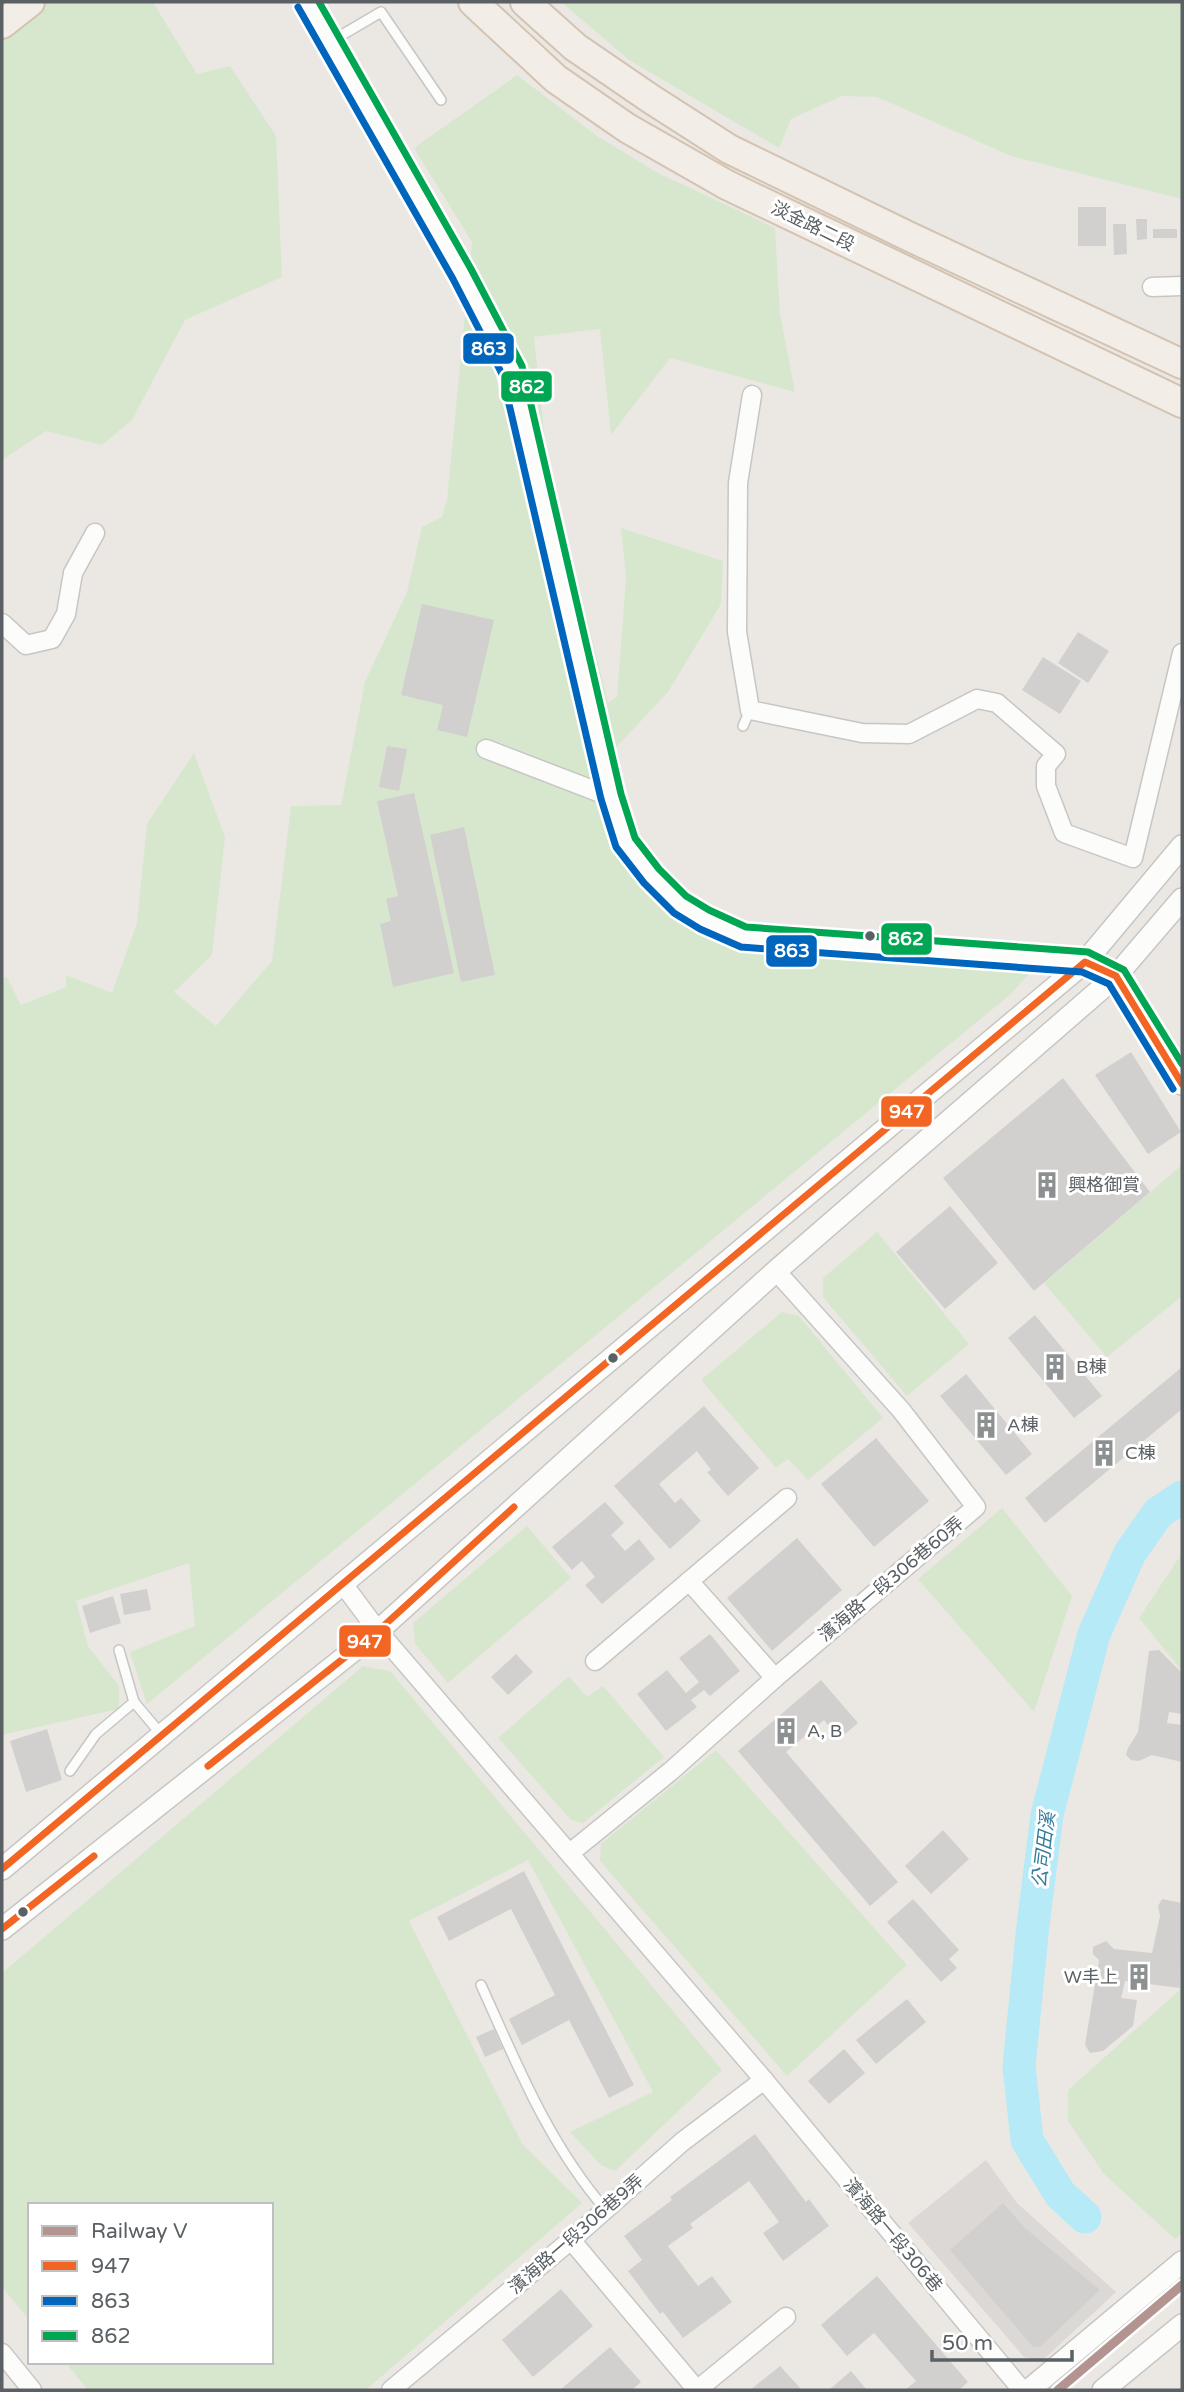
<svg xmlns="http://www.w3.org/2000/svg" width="1184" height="2392" viewBox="0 0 1184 2392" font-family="'Varela Round','Noto Sans TC',sans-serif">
  <rect width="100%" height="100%" fill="#ebe8e4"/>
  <!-- industrial -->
  <path fill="#dcd8d5" d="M986,2160l31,43 99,89 -73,68 -19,-3 -116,-134z"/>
  <!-- green -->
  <g fill="#d7e7ce">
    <path d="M5,2h151l-2,2 43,70 33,-8 46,70 6,141 -97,43 -53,100 -30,25 -56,-14 -44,29v-456z"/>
    <path d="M561,2h621v197l-171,-43 -134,-59 -35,-1 -51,23 -12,29 -150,-88z"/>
    <path d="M517,75l80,61 61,37 117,55 5,86 15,78 -125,-34 -59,77 -11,-106 -66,8 12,113 62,253 9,-6 9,-119 -5,-50 102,33 -2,43 -53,88 -62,66 34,96 52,57 54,24 299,20 -34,39 -864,710 -17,-52 65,-26 -6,-63 -113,38 12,45 31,40v23l-117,26v-756l5,-2 14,28 45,-18v-12l46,18 25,-70 10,-99 47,-71 31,84 -13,118 -38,37 42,34 56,-65 19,-155 50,-1 24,-123 42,-90 15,-65 20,-10 5,-17 25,-258 -58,-94z"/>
    <path d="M1182,1165v131l-75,61 -63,-74z"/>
    <path d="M877,1232l92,112 -62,52 -84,-99v-19z"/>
    <path d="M782,1312l17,4 84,102 -75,62 -20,-21 -12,9 -75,-88z"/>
    <path d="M1002,1508l70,88 -38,116 -116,-133z"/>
    <path d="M527,1526l44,52 -123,105 -33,-39 -2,-21z"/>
    <path d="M1182,1553v118l-43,-53z"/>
    <path d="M363,1666l27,5 332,399 -107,101 -14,-6 -31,-33 83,-40 -125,-232 -119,61 114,224 59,58 -216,187h-278l-23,-28h206v-157h-241v116l-28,-34v-314z"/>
    <path d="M569,1676l18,21 16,-11 61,71 -81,66 -12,-3 -73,-82z"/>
    <path d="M716,1750l191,215 -120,111 -187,-215 1,-17z"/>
    <path d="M1182,1988v245l-7,6 -71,-65 -36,-53v-31z"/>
  </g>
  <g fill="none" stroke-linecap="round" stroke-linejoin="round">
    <!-- river -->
    <path stroke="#b6eaf7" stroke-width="33" d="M1085,2217l-25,-23 -33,-54 -8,-74 14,-141 14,-110 47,-181 36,-81 28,-40 24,-16"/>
  </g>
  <!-- building -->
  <g fill="#d2d0ce">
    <rect x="1078" y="207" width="28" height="39"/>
    <path d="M1136,219h11v20l-10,1z"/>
    <path d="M1113,224h13l1,30 -13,1z"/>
    <rect x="1153" y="229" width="24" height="9"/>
    <path d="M422,604l72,16 -27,117 -30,-7 6,-25 -42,-10z"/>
    <path d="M1078,632l31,19 -21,32 -30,-20z"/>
    <path d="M1043,657l38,24 -21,33 -38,-24z"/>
    <path d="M387,746l20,3 -8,42 -20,-4z"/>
    <path d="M414,793l40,180 -61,14 -13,-63 11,-3 -5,-22 12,-3 -21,-95z"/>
    <path d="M464,827l31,148 -34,7 -31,-147z"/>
    <path d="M1131,1052l50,80 -33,22 -53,-79z"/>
    <path d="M1063,1078l87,114 -116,99 -91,-113z"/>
    <path d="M950,1206l48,57 -53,46 -49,-57z"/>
    <path d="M1035,1315l67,81 -28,22 -66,-80z"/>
    <path d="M1182,1367v42l-137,114 -20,-25z"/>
    <path d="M966,1374l66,80 -26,21 -66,-79z"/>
    <path d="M704,1406l55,62 -31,28 -21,-24 4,-2 -14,-19 -38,33 16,19 6,-5 20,23 -31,28 -56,-63z"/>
    <path d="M876,1438l53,63 -55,46 -53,-63z"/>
    <path d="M605,1502l19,21 -13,12 14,16 14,-12 16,20 -53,45 -17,-19 10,-8 -13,-16 -10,9 -20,-23z"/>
    <path d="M797,1538l45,52 -70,61 -45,-53z"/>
    <path d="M147,1589l4,21 -27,5 -4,-21z"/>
    <path d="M113,1596l8,27 -31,10 -8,-27z"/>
    <path d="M710,1634l30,37 -30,25 -6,-6 -13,10 6,7 -31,24 -29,-37 30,-24 19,23 13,-11 -20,-24z"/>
    <path d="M1159,1650l23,23v41l-13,-2 -2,11 15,2v37l-30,-7 -13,6 -8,-1 -5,-5 2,-7 10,-16 11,-81z"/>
    <path d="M516,1654l17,18 -25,23 -17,-18z"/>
    <path d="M821,1680l37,43 -19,16 -15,-19 -38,32 112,130 -28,24 -132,-155z"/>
    <path d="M47,1729l15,51 -36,12 -16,-51z"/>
    <path d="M943,1830l26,29 -38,35 -26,-28z"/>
    <path d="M524,1871l110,214 -25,13 -40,-78 -47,25 -13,-26 46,-24 -44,-86 -62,32 -12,-24z"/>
    <path d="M913,1899l46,51 -10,9 8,9 -16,14 -54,-60z"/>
    <path d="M1162,1899l20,4 -2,85 -55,-7 -4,17 16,2 -4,26 -30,25 -13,2 -5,-8 14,-85 -6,-6v-7l13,-6 8,8 38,4 8,-37 -2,-10z"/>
    <path d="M907,1999l19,23 -50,42 -20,-24z"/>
    <path d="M494,2029l9,20 -18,8 -9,-20z"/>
    <path d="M844,2049l21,24 -36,31 -21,-23z"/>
    <path d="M755,2134l51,68 3,-3 20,27 -46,35 -20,-28 16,-11 -30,-41 -59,43 3,4 -25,18 30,40 14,-10 20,26 -49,36 -20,-26 -3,2 -32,-43 14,-11 -18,-24 48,-36 -2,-3z"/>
    <path d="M1003,2203l22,25 75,62 -60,57h-7l-83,-97z"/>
    <path d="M877,2276l91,106 -9,8h-54l11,-9 -42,-48 -27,23 -26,-31z"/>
    <path d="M561,2289l32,37 -60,51 -31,-37z"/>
    <path d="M610,2347l31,35 -9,8h-72z"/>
    <path d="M780,2366l22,24h-52z"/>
    <path d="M851,2371l16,19h-38z"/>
  </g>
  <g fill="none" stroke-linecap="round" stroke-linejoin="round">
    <defs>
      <g id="service">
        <path d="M330,42l51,-30 60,88"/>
        <path d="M743,726l7,-16"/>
        <path d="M119,1650l15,52"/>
        <path d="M70,1771l26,-37 38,-32 27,32"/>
        <path d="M481,1985c36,79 67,158 124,224"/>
      </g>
      <g id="minor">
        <path d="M1152,287l30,-1"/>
        <path d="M752,395l-14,88 -1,149 13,78 112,23 47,1 68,-35 20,4 59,51 -10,12v20l18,47 69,25 49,-205"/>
        <path d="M2,623l24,22 26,-6 14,-25 7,-41 22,-40"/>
        <path d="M486,749l125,48"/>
        <path d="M689,1581l86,97"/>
        <path d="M343,1584l35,47 386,449 258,310"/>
        <path d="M595,1661l192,-163"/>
        <path d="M570,1853l101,-82 104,-93 201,-171 -75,-97 -125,-139"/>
        <path d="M571,2240l126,150"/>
        <path d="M2,2353l30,37"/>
        <path d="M391,2390l180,-150 111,-98 82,-62"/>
        <path d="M697,2390l89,-73"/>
      </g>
      <g id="tertiary">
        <path d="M307,2l155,272 50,96 99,427 15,46 25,33 28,28 25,15 39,18 342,25 31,14 66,108"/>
        <path d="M2,1869l1083,-907 97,-116"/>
        <path d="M2,1929l376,-298 398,-360 340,-295 66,-77"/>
        <path d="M1029,2390l153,-128"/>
        <path d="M1103,2390l79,-65"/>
      </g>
      <g id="primary">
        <path d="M473,2l83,77 71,49 100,57 455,218"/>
        <path d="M525,2l50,45 76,52 78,50 181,88 272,127"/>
        <path d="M2,24l28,-22"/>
      </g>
    </defs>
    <!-- service casing -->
    <use href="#service" stroke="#c6c6c5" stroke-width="12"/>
    <!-- minor casing -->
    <use href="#minor" stroke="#c6c6c5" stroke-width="21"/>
    <!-- tertiary casing -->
    <use href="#tertiary" stroke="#c6c6c5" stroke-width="24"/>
    <!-- primary casing -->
    <use href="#primary" stroke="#d4c3b1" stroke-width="32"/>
    <!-- service -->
    <use href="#service" stroke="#fcfcfb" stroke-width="9"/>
    <!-- minor -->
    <use href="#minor" stroke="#fcfcfb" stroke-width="18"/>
    <!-- tertiary -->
    <use href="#tertiary" stroke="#fcfcfb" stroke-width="21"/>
    <!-- primary -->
    <use href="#primary" stroke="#f2ede7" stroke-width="28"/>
    <defs>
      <g id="bus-1">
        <path d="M208,1766l170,-135 136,-124"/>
        <path d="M2,1869l1083,-907 31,14 66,108"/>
        <path d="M2,1929l92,-73"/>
      </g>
      <path id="bus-2" d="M298,7l155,272 49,95 99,425 15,48 28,36 30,30 26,16 41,18 341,25 27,12 64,105"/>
      <path id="bus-3" d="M319,2l152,267 51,97 99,428 14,44 24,31 27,27 23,14 37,17 342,25 36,18 58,94"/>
    </defs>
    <!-- bus-1 casing -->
    <use href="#bus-1" stroke="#fff" stroke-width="12"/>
    <!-- bus-2 casing -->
    <use href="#bus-2" stroke="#fff" stroke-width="12"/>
    <!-- bus-3 casing -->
    <use href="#bus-3" stroke="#fff" stroke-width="12"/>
    <!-- bus-1 -->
    <use href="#bus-1" stroke="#f26522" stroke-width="7"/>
    <!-- bus-2 -->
    <use href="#bus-2" stroke="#0065bd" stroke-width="7"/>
    <!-- bus-3 -->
    <use href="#bus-3" stroke="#00a651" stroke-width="7"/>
    <defs>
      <path id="rail-1" d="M1058,2390l124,-105"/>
    </defs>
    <!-- rail-1 casing -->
    <use href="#rail-1" stroke="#fff" stroke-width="14"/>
    <!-- rail-1 -->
    <use href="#rail-1" stroke="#b49490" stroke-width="9"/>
  </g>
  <!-- icons -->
  <defs>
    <symbol id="building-bare" viewBox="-9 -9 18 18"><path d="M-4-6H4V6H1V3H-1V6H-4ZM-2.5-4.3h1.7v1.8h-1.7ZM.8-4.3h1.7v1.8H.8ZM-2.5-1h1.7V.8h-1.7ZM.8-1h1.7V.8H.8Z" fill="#8d9090" stroke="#fff" stroke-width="2.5" paint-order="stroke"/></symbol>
  </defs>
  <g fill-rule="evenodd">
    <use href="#building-bare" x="1028" y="1166" width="38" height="38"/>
    <use href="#building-bare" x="1036" y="1348" width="38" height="38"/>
    <use href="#building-bare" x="967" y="1406" width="38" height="38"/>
    <use href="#building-bare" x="1085" y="1434" width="38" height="38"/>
    <use href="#building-bare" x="767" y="1712" width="38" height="38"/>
    <use href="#building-bare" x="1120" y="1958" width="38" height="38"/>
  </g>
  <!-- markers -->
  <g fill="#5a6063" stroke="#fff" stroke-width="2.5">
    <circle cx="870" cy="936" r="6"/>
    <circle cx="613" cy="1358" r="6"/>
    <circle cx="23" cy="1912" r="6"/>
  </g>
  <g text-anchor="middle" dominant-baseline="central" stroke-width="6" stroke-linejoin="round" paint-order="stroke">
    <!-- street labels -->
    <g font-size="18" fill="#5a6063" stroke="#fff">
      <text transform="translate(813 226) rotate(26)">淡金路二段</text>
      <text transform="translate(891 1579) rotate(-40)">濱海路一段306巷60弄</text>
      <text transform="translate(576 2234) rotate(-41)">濱海路一段306巷9弄</text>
      <text transform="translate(893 2235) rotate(50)">濱海路一段306巷</text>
    </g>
    <!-- poi labels -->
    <g font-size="18" fill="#5a6063" stroke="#fff" text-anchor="start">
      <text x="1068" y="1185">興格御賞</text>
      <text x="1076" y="1367">B棟</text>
      <text x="1007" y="1425">A棟</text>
      <text x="1125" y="1453">C棟</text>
      <text x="807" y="1731">A, B</text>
      <text x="1118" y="1977" text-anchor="end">W丰上</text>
    </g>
    <!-- water labels -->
    <g font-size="19" font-style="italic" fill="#317d9b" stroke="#fff">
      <text transform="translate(1044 1850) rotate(-83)">公司田溪</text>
    </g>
  </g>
  <g stroke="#fff" stroke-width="2.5">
    <rect x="462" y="332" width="53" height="33" rx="7" fill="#0065bd"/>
    <rect x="500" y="370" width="53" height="33" rx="7" fill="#00a651"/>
    <rect x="880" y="922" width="53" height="34" rx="7" fill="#00a651"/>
    <rect x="765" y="934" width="53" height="34" rx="7" fill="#0065bd"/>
    <rect x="880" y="1095" width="53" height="33" rx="7" fill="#f26522"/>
    <rect x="338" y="1624" width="54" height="34" rx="7" fill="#f26522"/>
  </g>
  <g font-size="19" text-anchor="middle" font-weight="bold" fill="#fff">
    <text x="489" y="355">863</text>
    <text x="527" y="393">862</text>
    <text x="906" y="945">862</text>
    <text x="792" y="957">863</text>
    <text x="907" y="1118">947</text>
    <text x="365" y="1648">947</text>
  </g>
  <!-- border -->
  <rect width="1184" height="2392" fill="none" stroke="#5a6063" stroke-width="7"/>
  <!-- legend -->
  <rect x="28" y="2203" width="245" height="161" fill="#ffffff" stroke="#bdbfc1" stroke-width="2"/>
  <rect x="42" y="2226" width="35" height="10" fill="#b49490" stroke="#bdbfc1" stroke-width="2"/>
  <text x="91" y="2238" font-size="21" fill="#5a6063">Railway V</text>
  <rect x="42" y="2261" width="35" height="10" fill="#f26522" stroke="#bdbfc1" stroke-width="2"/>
  <text x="91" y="2273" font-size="21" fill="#5a6063">947</text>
  <rect x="42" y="2296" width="35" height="10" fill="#0065bd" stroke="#bdbfc1" stroke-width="2"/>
  <text x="91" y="2308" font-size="21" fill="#5a6063">863</text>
  <rect x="42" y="2331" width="35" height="10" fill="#00a651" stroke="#bdbfc1" stroke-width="2"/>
  <text x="91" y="2343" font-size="21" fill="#5a6063">862</text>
  <!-- scale -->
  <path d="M932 2350v10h140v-10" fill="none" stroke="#5a6063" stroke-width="3.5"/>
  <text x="942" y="2350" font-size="21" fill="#5a6063" stroke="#ffffff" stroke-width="5" paint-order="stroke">50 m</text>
</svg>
